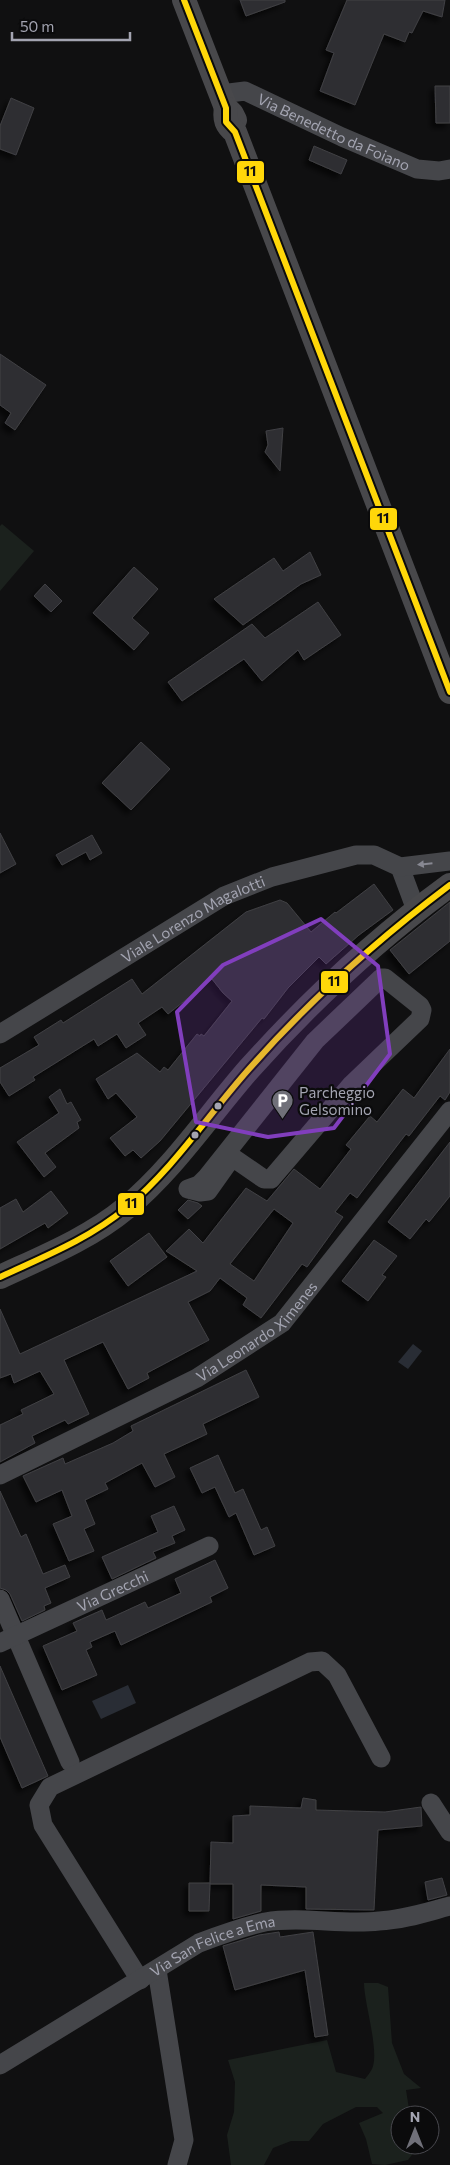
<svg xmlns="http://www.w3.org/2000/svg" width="450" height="2165" viewBox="0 0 450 2165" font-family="Commissioner,sans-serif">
  <defs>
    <filter id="shadow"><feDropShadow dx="-4.5" dy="4.5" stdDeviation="2.5" flood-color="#0009"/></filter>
  </defs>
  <rect width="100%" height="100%" fill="#101011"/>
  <!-- green -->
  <g fill="#1b211d">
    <path d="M2,524l32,27 -34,40v-65z"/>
    <path d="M364,1983h14l10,4 4,56 12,31 17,14 -15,2 4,25h-10v30h13l1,7 -6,8 -23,5 -13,-1 -6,-25 -7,-16 24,-10 -6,-6h-21l-33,17 -14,17h-18l-18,7 -9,17h-33l-4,-30 7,-23 1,-30 -7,-22 99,-20 9,32 29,7c2,-3 5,-6 7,-10 8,-17 -8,-66 -8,-86z"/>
  </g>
  <!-- water -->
  <g fill="#292d35">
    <path d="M413,1344l9,7 -14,18 -10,-7z"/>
    <path d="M128,1685l8,18 -35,16 -9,-18z"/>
  </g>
  <!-- building -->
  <g fill="#2f2f32" stroke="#404044" fill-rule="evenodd" filter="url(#shadow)">
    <path d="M240,0h45v2l-39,14z"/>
    <path d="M347,0h98l-3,17 -19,-6 -11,22 -3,-1 -4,10 -21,-8 -29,71 -35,-14 14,-38 -8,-3z"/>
    <path d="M435,86h15v37h-14z"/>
    <path d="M11,98l23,10 -18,47 -16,-6v-23z"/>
    <path d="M314,146l33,14 -6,14 -32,-14z"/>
    <path d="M0,354l46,31 -31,45 -10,-7 6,-10 -11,-8z"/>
    <path d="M283,428l-3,43 -15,-19 3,-7 -2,-14z"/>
    <path d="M310,552l11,23 -20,9 -58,41 -29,-26 60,-41 9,13z"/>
    <path d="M134,567l24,22 -26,29 17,15 -15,17 -41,-37z"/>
    <path d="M45,584l17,17 -11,11 -17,-16z"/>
    <path d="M318,602l23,33 -37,25 -6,-10 -36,31 -18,-22 -62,42 -14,-19 84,-58 13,14z"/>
    <path d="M141,742l29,27 -39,41 -29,-27z"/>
    <path d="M0,833l16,31 -16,9z"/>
    <path d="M92,835l10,18 -12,7 -4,-8 -24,13 -6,-10z"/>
    <path d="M374,884l19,26 -34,25 -33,29 -7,-7 -31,31 -24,31 -2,-1 -102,123 -19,17 -8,-8 -8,6 -15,-18 27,-21 -21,-24 -8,6 -12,-20 41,-26 23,19 4,-5 4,3 29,-36 3,2 1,-2 3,2 28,-35 -9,-8 -11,-14 -44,35 -6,-7 -24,16 8,12 -20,13 -9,-14 -19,12 -4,-7 -61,38 2,3 -26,16 -9,-14v-14l39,-23 -5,-8 27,-17 2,3 69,-44 10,15 104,-82 34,-12 7,3 24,29 24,-20 1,1z"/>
    <path d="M450,902v39l-41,33 -19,-24z"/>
    <path d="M450,1049v43l-5,8 -5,-4 -31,40 -3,-2 -49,64 -7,-5 -15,19 8,5 -36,50 -5,-3 -41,54 -18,-13 4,-7 -27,-20 -10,13 -22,11 21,38 -62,33 2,5 -21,11 -25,-47 -39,18 25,54 -21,10 -3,-4 -33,16 3,7 -35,19v-37l23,-11 -2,-4 33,-16 -14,-23 -26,12 -3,-9 -11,4v-69l20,45 177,-83 -31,-20 23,-22 14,14 43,-55 21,13 27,-32 26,20 31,-40 -5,-4 24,-29 7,6 26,-33 11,9zM274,1209l19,14 -39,58 -24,-17z"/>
    <path d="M60,1089l7,15 4,-2 10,18 -4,2 2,6 -34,25 11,14 -12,10 -27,-35 42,-29 -10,-16z"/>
    <path d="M450,1142v54l-21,26 -3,-3 -16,20 -22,-17z"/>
    <path d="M51,1191l17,22 -20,15 -3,-5 -45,26v-41l16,-9 7,13z"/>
    <path d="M188,1200l10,3 4,3 -14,13 -10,-9z"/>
    <path d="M149,1233l18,24 -39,29 -18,-25z"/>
    <path d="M374,1240l23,16 -15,19 4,2 -18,24 -26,-20z"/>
    <path d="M246,1370l13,27 -56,27 4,10 -43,20 11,23 -20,10 -13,-24 -37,20 3,6 -23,11 10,24 -11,5 10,22 -25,10 -16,-37 19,-8 -10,-26 -26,12 -13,-26 40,-18 2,6 48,-21 20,-12 -2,-5z"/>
    <path d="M218,1455l17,38 8,-4 18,41 6,-3 8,19 -21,9 -18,-42 -7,4 -14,-30 -13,6 -12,-25z"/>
    <path d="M0,1491l21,46 5,-3 17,40 22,-9 5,12 -25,11 6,15 -7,3 1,4 -23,11 -12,-27 -4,-4 -6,-2z"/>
    <path d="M174,1506l11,24 -13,6 3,7 -22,9 3,6 -44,21 -10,-22 56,-25 -7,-16z"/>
    <path d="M215,1560l13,28 -18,9 2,5 -91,43 -6,-14 -25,11 2,5 -6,3 11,25 -35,15 -19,-44 34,-15 -4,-8 29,-13 4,10 39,-18 3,6 33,-15 -6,-14z"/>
    <path d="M0,1666l48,110 -26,12 -22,-51z"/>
    <path d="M303,1798l13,2v10l69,2 36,-5 1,19 -44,4 -4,80 -68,-1v-22l-45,-2v26l-28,8v-35h-23l1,-42 22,1v-27l17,-1v-9l51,2z"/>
    <path d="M442,1878l5,17 -19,5 -3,-18z"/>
    <path d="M189,1883h21l-1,28h-20z"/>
    <path d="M279,1932l1,5 33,-5 15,103 -13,2 -10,-67 -70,20 -12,-44 36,-11z"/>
  </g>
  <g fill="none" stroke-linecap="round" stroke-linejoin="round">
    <!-- minor -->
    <g stroke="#45464a" stroke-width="19">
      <path id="s1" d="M221,94l24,-3 97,46 75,32 22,2 11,-2"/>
      <path d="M400,867l16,43"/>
      <path d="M381,978h4l35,28 2,4 -2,9 -68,65 -81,95h-7l-29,-20 -5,1 -22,31 -8,1 -12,-3 11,-4 8,-8 108,-136z"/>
      <path id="s2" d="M0,1034l224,-138 48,-19 84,-22h18l26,12 50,-6"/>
      <path id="s3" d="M0,1475l197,-97 85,-55 168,-212"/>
      <path d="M0,1599l70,163"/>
      <path id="s4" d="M0,1643l209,-97"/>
      <path d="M431,1803l19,29"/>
      <path d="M157,1970l27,170 -7,25"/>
      <path d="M140,1980l-97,-155 -4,-20 11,-18 260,-125 12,-1 15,14 44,83"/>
      <path id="s5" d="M0,2065l199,-122c21,-8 43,-16 66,-21 36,-6 77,3 114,-1 24,-1 48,-9 71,-15"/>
    </g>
    <!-- major -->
    <g stroke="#48484b" stroke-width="24">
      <path d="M184,0l42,108 6,6 3,6"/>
      <path d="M226,108c-2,11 0,17 9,24l215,560"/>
      <path d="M0,1277c43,-20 90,-39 126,-69 48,-40 82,-92 123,-139 61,-68 127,-130 201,-184"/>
    </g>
    <defs>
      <g id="bus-1">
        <path d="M184,0l42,108v14l9,10 215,560"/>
        <path d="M0,1277c43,-20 89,-38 126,-69 48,-40 82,-93 123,-139 60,-68 128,-129 201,-184"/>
      </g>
    </defs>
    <!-- bus-1 casing -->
    <use href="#bus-1" stroke="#0b0b0c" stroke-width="10"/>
    <!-- bus-1 -->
    <use href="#bus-1" stroke="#ffd709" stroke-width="6"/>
  </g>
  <!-- one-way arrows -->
  <defs><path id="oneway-solid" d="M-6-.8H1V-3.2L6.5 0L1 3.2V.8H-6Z" transform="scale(1.25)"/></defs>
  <use fill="#878892" href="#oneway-solid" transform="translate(425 864) rotate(174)"/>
  <!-- marked area -->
  <path fill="#813ebd" fill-opacity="0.2" stroke="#813ebd" stroke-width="4" stroke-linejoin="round" d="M321,919l57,47 12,88 -56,74 -66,9 -72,-15 -19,-110 46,-47z"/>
  <!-- icons -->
  <defs>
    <symbol id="parking-pin" viewBox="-11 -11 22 30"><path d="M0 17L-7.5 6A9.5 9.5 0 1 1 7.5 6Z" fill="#707079" stroke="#0b0b0c"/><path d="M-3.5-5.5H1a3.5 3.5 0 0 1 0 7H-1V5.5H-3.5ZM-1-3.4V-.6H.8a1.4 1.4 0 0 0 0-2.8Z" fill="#fff"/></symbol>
  </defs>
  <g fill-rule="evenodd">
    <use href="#parking-pin" x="270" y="1088" width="25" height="34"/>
  </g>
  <!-- markers -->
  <g fill="#a3a4b1" stroke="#0b0b0c" stroke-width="2">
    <circle cx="218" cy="1106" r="4.5"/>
    <circle cx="195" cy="1135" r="4.5"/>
  </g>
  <g text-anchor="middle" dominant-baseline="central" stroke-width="4.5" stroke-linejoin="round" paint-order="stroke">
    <!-- street labels -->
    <g font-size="15" fill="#a3a4b1" stroke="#0b0b0c">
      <text stroke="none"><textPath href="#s1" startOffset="122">Via Benedetto da Foiano</textPath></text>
      <text stroke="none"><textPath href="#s2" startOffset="225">Viale Lorenzo Magalotti</textPath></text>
      <text stroke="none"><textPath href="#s3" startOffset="296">Via Leonardo Ximenes</textPath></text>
      <text stroke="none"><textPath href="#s4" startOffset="124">Via Grecchi</textPath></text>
      <text stroke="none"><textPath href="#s5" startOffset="245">Via San Felice a Ema</textPath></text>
    </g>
    <!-- poi labels -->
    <g font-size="15" fill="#a3a4b1" stroke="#0b0b0c" text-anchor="start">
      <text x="299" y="1092">Parcheggio<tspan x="299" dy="17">Gelsomino</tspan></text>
    </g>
  </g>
  <g stroke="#0b0b0c" stroke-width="2">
    <rect x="236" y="160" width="29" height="24" rx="5" fill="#ffd709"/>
    <rect x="369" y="507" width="29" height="24" rx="5" fill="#ffd709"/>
    <rect x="320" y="970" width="29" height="24" rx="5" fill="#ffd709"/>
    <rect x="117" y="1192" width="28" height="24" rx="5" fill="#ffd709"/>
  </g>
  <g font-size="14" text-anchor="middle" font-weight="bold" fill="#111">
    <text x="250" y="176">11</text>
    <text x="383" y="523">11</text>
    <text x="334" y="986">11</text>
    <text x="131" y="1208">11</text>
  </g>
  <!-- north arrow -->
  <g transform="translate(415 2130)"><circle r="24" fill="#0b0b0c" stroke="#48484e"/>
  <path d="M0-4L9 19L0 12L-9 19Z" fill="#707079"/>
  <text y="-8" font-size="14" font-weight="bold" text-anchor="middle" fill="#a3a4b1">N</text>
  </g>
  <!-- scale -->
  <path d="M12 32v8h118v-8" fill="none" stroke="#a3a4b1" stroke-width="2.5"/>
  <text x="20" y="32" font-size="15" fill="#a3a4b1" stroke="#0b0b0c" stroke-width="4" paint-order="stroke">50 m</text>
</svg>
